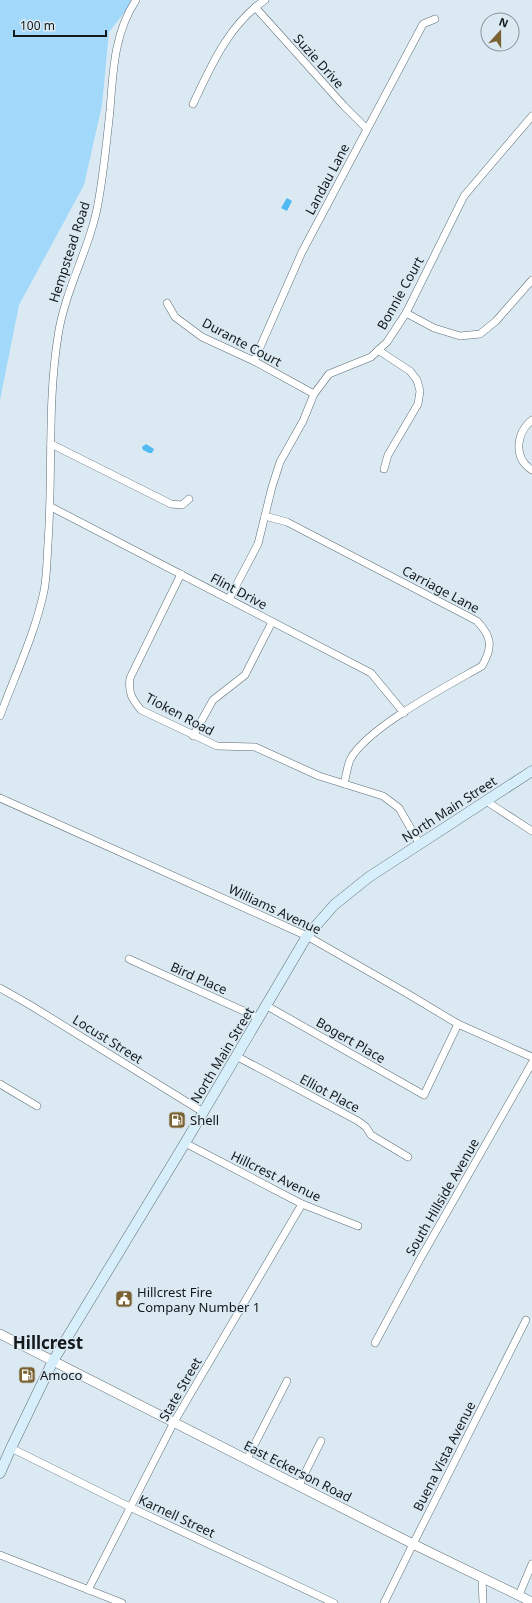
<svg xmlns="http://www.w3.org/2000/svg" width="532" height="1603" viewBox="0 0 532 1603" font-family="'Noto Sans',sans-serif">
  <rect width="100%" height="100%" fill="#dae9f2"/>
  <!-- green -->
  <path fill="#a2d9fb" d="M0,0h134l-25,32 -7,73 -18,80 -65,120 -19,95z"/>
  <!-- water -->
  <g fill="#50baf2">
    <path d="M287,198l5,3 -5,10 -6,-3z"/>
    <path d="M146,444l8,5 -2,4h-3l-6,-3 -1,-3z"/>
  </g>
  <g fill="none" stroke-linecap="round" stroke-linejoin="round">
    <defs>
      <g id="minor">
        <path d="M255,7l89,99 23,23"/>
        <path d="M193,104c18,-38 36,-80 72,-104"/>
        <path d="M167,303l8,14 27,20 52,24 60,33"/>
        <path d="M406,313l28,15 26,8 20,-2 16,-13 36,-41"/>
        <path d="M378,350l32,21 7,9 3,11 -2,13 -30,51 -4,14"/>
        <path d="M254,361l48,-109 121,-228 12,-5"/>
        <path d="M532,420c-16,13 -19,38 0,50"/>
        <path d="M51,444l120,60 11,1 7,-6"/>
        <path d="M51,507l320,166 33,40"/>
        <path d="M265,516l22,6 190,99c15,16 16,26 5,45 -33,19 -116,62 -132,94 -3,7 -4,17 -6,24"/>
        <path d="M181,574l-51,104c-2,15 2,21 11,32l76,36 38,1 64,29 64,20 16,12 20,35"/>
        <path d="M229,599l29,-55 14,-57 8,-25 23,-41 11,-27 15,-20 42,-17 16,-15 19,-29 58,-117 68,-80"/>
        <path d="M0,716c15,-41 35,-82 44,-125 3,-16 3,-33 4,-48 5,-69 -1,-139 10,-207 7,-48 34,-91 41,-138 5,-29 8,-59 11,-88 3,-38 4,-77 26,-110"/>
        <path d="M193,736l20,-36 32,-25 27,-53"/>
        <path d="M0,798l307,138 101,58 50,30 74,33"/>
        <path d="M486,801l46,30"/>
        <path d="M129,959l130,59"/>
        <path d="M0,988l30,17 173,107"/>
        <path d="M267,1006l157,89 34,-71"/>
        <path d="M236,1056l122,65 8,6 5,8 37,22"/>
        <path d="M0,1084l37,22"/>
        <path d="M185,1143l117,61 56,22"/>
        <path d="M375,1343l44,-82 113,-198"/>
        <path d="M11,1448l121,60 202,95"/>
        <path d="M247,1459l40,-78"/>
        <path d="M299,1485l22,-44"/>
        <path d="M0,1555l122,48"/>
        <path d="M482,1578l1,25"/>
        <path d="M88,1590l86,-168 128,-218"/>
        <path d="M519,1595l13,-31"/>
        <path d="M384,1603l29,-59 113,-224"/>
      </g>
      <path id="tertiary" d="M0,1334l413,210 119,58"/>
      <path id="secondary" d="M0,1473l11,-25 42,-87 132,-218 122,-207 27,-31 35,-28 163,-106"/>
    </defs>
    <!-- minor casing -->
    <use href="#minor" stroke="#5e6b73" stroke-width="8"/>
    <!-- tertiary casing -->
    <use href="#tertiary" stroke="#5e6b73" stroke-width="10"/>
    <!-- secondary casing -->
    <use href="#secondary" stroke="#5e6b73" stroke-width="11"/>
    <!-- minor -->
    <use href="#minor" stroke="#fff" stroke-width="7"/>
    <!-- tertiary -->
    <use href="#tertiary" stroke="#fff" stroke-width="9"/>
    <!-- secondary -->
    <use href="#secondary" stroke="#d7eefb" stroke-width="10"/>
  </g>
  <!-- icons -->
  <defs>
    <symbol id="fuel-square" viewBox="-11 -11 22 22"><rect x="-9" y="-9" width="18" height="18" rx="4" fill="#7a6233" stroke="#dae9f2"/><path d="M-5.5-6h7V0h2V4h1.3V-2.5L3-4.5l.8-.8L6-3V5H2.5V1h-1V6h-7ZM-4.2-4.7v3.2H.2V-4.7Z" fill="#fff"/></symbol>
    <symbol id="civic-square" viewBox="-11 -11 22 22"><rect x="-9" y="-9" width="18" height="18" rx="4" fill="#7a6233" stroke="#dae9f2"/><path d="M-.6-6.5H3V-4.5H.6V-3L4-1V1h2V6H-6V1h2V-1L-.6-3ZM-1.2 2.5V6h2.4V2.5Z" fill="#fff"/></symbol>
  </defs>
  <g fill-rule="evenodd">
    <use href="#fuel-square" x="167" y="1110" width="20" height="20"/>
    <use href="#civic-square" x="114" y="1289" width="20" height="20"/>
    <use href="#fuel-square" x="17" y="1365" width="20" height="20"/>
  </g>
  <g text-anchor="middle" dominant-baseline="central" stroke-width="3" stroke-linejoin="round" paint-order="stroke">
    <!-- street labels -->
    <g font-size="13" fill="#14191c" stroke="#dae9f2">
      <text transform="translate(319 61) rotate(48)">Suzie Drive</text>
      <text transform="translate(327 179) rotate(-62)">Landau Lane</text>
      <text transform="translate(69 252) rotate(-72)">Hempstead Road</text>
      <text transform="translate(400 293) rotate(-61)">Bonnie Court</text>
      <text transform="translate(242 342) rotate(28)">Durante Court</text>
      <text transform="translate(441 589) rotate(28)">Carriage Lane</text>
      <text transform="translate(239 591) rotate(28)">Flint Drive</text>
      <text transform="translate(180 714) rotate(28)">Tioken Road</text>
      <text transform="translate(449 809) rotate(-33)">North Main Street</text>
      <text transform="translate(275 909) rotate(25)">Williams Avenue</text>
      <text transform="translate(199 978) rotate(24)">Bird Place</text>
      <text transform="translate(108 1039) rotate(32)">Locust Street</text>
      <text transform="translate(351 1040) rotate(30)">Bogert Place</text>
      <text transform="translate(222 1055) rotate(-59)">North Main Street</text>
      <text transform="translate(330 1093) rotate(28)">Elliot Place</text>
      <text transform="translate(276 1176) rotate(26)">Hillcrest Avenue</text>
      <text transform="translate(442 1197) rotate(-60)">South Hillside Avenue</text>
      <text transform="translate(180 1389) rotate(-60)">State Street</text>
      <text transform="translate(444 1456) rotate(-63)">Buena Vista Avenue</text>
      <text transform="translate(298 1471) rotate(27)">East Eckerson Road</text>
      <text transform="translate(177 1516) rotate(25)">Karnell Street</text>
    </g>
    <!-- poi labels -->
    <g font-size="13" fill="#14191c" stroke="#dae9f2" text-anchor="start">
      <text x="190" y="1120">Shell</text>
      <text x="137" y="1292">Hillcrest Fire<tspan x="137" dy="15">Company Number 1</tspan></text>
      <text x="40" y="1375">Amoco</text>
    </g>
    <!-- district labels -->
    <g font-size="17" font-weight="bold" fill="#14191c" stroke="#dae9f2">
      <text x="48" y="1342">Hillcrest</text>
    </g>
  </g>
  <!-- north arrow -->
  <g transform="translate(500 32) rotate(21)"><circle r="19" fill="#dae9f2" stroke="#8b969c"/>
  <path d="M0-3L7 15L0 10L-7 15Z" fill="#7a6233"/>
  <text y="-6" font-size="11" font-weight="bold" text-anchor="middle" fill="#14191c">N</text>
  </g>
  <!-- scale -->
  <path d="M14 30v6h92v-6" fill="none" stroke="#14191c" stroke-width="2"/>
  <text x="20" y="30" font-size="12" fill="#14191c" stroke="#dae9f2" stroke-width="3" paint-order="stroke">100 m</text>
</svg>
